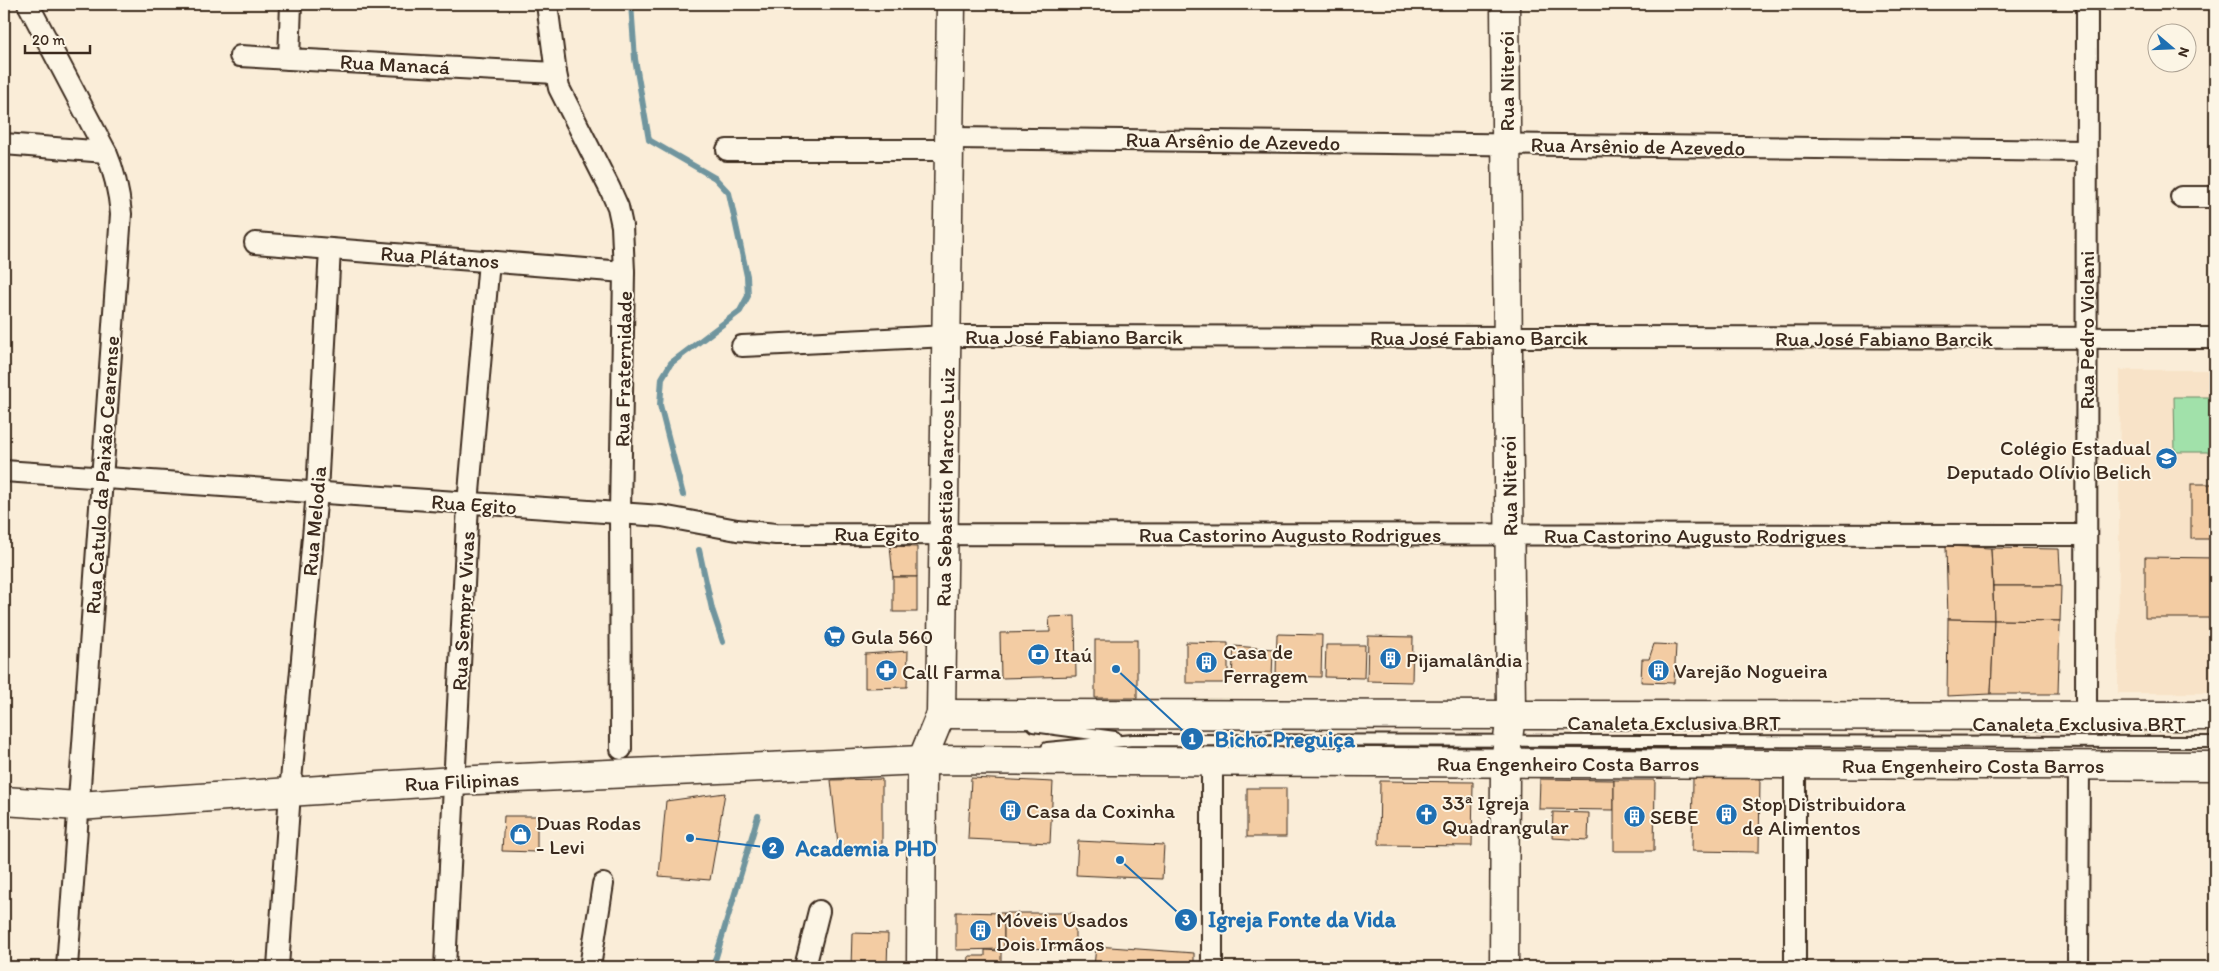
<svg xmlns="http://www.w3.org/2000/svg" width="2219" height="971" viewBox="0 0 2219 971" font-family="Itim,sans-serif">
  <rect width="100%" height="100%" fill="#faedd8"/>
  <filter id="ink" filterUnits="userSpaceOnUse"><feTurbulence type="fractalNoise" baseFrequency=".02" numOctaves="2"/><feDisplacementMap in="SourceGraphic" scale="10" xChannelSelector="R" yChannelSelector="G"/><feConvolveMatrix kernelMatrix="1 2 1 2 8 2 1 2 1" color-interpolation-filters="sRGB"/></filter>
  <g filter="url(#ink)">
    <!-- built -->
    <path fill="#f8e3c8" d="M2120,370h95v323h-97z"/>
    <!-- green -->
    <path fill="#a1e1aa" stroke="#6e8664" d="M2174,397h41v55h-40z"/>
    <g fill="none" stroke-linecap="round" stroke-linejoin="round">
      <!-- stream -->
      <g stroke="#6f959e" stroke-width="6">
        <path d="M631,4l4,55 14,81 66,38 14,15 18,83 1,20 -8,15 -69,52 -9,15 -2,27 23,90"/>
        <path d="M699,550l13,59 11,33"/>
        <path d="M713,967l45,-151"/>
      </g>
    </g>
    <!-- building -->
    <g fill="#f3cca3" stroke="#3b2a1e">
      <rect x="2191" y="484" width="24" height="55"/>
      <path d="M890,546l27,1v30h-24z"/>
      <path d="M1946,546l45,2 3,72 -46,-1z"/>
      <path d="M1991,548l68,1 2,37h-68z"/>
      <path d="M2145,557l70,1v60h-70z"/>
      <rect x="893" y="577" width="24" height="35"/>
      <path d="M1993,586h68l-1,35 -66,-1z"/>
      <path d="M1075,616l1,60 -75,2 -1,-45 50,-1 -1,-15z"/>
      <path d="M1948,619l46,1 -3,74 -44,2z"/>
      <path d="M1994,620l66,1 -2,73h-67z"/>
      <path d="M1277,634l45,1 -1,42 -45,-1z"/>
      <path d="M1368,636l45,1 -1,45 -45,-1z"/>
      <rect x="1095" y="640" width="42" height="58"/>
      <path d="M1186,642l42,1v40h-42z"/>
      <path d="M1654,644l22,1 -2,38 -33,-1 1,-23h7z"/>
      <path d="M1326,645h39l-1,33 -39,-1z"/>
      <path d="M1234,646l39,3 -1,29 -40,-2z"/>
      <path d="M908,651l-1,36 -42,1v-34z"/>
      <path d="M1693,777l67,1 -1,74 -67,-1z"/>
      <path d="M971,778l82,4 -3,61 -82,-4z"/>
      <path d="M882,779v69l-32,-1 -12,-3 -7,-64z"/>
      <path d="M1540,779l74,1v30l-75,-1z"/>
      <path d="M1614,780h41l-1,71h-40z"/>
      <path d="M1380,781l93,1 -1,64 -93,-1z"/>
      <rect x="1247" y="788" width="39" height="49"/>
      <path d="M725,793l-15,87 -51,-4 7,-75z"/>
      <path d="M1553,812l36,1 -1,27 -36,-2z"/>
      <path d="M504,816h33v36l-35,-1z"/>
      <path d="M1078,841l86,4 -2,34 -86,-4z"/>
      <path d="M956,912l48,1v36l-48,1z"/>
      <path d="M1004,913h71v35l-71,1z"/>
      <path d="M852,933l36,1 -1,33h-36z"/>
      <path d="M1096,946l98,7v14h-100z"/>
      <path d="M985,950l16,1v16h-33l1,-11h16z"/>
    </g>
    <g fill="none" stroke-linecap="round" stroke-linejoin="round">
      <defs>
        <g id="lane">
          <path d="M1033,726l82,11"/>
          <path d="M1047,748l86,-8 1082,2"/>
        </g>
        <g id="street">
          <path d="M28,4l78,148c9,21 13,40 15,62l-54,753"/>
          <path d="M291,4l-2,55 267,14"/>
          <path d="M547,4l9,69 3,15 51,101 8,18 4,19 2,46 -4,241 1,236"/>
          <path d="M240,56l49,3"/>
          <path d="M950,138l1136,13"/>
          <path d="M4,144l102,8"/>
          <path d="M727,150h223"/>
          <path d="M2181,197h34"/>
          <path d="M255,243l369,29"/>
          <path d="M742,346l206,-10 1267,2"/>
          <path d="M4,471l658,45 75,14 39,4 1310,1"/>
          <path d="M2086,716l1,-712"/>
          <path d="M278,967l12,-175 27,-300 13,-243"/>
          <path d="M445,967l23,-463 21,-243"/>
          <path d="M590,967l13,-83"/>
          <path d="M805,967l14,-56"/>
          <path d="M1212,967v-206"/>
          <path d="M1795,967v-203"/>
          <path d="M2078,967l1,-202"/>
        </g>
        <g id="secondary">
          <path d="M941,714l1274,2"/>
          <path d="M4,801l74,5 376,-25 468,-21 1293,6"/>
          <path d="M921,967l1,-207 19,-46 10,-710"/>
          <path d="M1504,967l1,-204 6,-48 -6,-711"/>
        </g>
      </defs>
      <!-- lane casing -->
      <use href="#lane" stroke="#3b2a1e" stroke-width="14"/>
      <!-- street casing -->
      <use href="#street" stroke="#3b2a1e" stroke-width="24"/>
      <!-- secondary casing -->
      <use href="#secondary" stroke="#3b2a1e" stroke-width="31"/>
      <!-- lane -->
      <use href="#lane" stroke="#fcf5e5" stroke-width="10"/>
      <!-- street -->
      <use href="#street" stroke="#fcf5e5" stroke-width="20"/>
      <!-- secondary -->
      <use href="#secondary" stroke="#fcf5e5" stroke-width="28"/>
    </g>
  </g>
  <!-- icons -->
  <defs>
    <symbol id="school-disc" viewBox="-11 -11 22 22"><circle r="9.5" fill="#1f6fb2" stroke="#fcf5e5"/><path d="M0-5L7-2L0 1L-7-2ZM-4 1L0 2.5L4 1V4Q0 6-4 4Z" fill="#fff"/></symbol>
    <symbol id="supermarket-disc" viewBox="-11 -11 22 22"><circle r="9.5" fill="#1f6fb2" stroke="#fcf5e5"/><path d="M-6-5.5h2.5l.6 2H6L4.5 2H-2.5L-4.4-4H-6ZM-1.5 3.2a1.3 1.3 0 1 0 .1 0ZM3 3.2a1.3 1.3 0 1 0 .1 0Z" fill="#fff"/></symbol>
    <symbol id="bank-disc" viewBox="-11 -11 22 22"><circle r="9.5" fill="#1f6fb2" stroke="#fcf5e5"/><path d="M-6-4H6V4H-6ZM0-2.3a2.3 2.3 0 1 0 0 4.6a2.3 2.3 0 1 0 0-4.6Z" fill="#fff"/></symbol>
    <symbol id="building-disc" viewBox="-11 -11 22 22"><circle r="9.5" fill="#1f6fb2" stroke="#fcf5e5"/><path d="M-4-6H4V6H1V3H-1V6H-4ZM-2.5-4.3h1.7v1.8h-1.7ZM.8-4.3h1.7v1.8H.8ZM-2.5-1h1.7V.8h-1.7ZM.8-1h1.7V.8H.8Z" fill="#fff"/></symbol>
    <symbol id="pharmacy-disc" viewBox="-11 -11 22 22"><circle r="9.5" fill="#1f6fb2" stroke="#fcf5e5"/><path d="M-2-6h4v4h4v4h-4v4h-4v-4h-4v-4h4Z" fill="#fff"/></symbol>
    <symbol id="church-disc" viewBox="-11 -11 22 22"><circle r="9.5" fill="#1f6fb2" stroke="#fcf5e5"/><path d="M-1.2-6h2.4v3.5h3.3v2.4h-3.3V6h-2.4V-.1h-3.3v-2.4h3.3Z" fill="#fff"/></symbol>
    <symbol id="shop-disc" viewBox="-11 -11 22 22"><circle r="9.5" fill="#1f6fb2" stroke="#fcf5e5"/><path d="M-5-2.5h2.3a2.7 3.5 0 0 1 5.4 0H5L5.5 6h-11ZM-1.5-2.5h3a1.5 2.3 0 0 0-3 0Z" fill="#fff"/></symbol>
  </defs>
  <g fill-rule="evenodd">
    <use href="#school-disc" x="2154" y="446" width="25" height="25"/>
    <use href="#supermarket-disc" x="822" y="624" width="25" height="25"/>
    <use href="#bank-disc" x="1026" y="642" width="25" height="25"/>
    <use href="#building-disc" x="1378" y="646" width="25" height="25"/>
    <use href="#building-disc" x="1194" y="650" width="25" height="25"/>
    <use href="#building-disc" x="1646" y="658" width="25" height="25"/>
    <use href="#pharmacy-disc" x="874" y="658" width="25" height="25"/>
    <use href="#building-disc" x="998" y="798" width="25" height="25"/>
    <use href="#church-disc" x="1414" y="802" width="25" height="25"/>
    <use href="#building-disc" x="1714" y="802" width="25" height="25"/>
    <use href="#building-disc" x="1622" y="804" width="25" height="25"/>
    <use href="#shop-disc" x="508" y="822" width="25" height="25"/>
    <use href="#building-disc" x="968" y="918" width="25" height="25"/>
  </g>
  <g text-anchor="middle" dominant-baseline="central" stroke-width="4" stroke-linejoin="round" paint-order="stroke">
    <!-- street labels -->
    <g font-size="21" fill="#3b2a1e" stroke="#fcf5e5">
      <text transform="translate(395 64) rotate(3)">Rua Manacá</text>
      <text transform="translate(1506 81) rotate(-90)">Rua Niterói</text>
      <text transform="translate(1233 141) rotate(1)">Rua Arsênio de Azevedo</text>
      <text transform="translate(1638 146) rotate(1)">Rua Arsênio de Azevedo</text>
      <text transform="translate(440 257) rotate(4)">Rua Plátanos</text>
      <text transform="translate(2086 330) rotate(-90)">Rua Pedro Violani</text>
      <text x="1074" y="336">Rua José Fabiano Barcik</text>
      <text x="1479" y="337">Rua José Fabiano Barcik</text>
      <text x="1884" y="338">Rua José Fabiano Barcik</text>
      <text transform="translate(623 369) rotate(-89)">Rua Fraternidade</text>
      <text transform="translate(102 475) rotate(-86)">Rua Catulo da Paixão Cearense</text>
      <text transform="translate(1509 486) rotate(-91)">Rua Niterói</text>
      <text transform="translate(945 487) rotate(-89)">Rua Sebastião Marcos Luiz</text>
      <text transform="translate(474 504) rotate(4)">Rua Egito</text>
      <text transform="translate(314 521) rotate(-85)">Rua Melodia</text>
      <text x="877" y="533">Rua Egito</text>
      <text x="1290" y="534">Rua Castorino Augusto Rodrigues</text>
      <text x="1695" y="535">Rua Castorino Augusto Rodrigues</text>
      <text transform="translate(463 611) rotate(-87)">Rua Sempre Vivas</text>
      <text x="1674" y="722">Canaleta Exclusiva BRT</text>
      <text x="2079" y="723">Canaleta Exclusiva BRT</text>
      <text x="1568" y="763">Rua Engenheiro Costa Barros</text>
      <text x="1973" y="765">Rua Engenheiro Costa Barros</text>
      <text transform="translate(462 781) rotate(-3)">Rua Filipinas</text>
    </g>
    <!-- poi labels -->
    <g font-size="21" fill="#3b2a1e" stroke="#fcf5e5" text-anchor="start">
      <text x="2151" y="447" text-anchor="end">Colégio Estadual<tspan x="2151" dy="24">Deputado Olívio Belich</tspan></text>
      <text x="851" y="636">Gula 560</text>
      <text x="1223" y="651">Casa de<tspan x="1223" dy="24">Ferragem</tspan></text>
      <text x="1054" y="654">Itaú</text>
      <text x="1406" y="659">Pijamalândia</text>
      <text x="1674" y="670">Varejão Nogueira</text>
      <text x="902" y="671">Call Farma</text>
      <text x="1442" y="802">33ª Igreja<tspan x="1442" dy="24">Quadrangular</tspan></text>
      <text x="1742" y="803">Stop Distribuidora<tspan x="1742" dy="24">de Alimentos</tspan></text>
      <text x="1026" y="810">Casa da Coxinha</text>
      <text x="1650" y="816">SEBE</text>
      <text x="536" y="822">Duas Rodas<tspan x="536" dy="24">- Levi</tspan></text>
      <text x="996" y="919">Móveis Usados<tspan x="996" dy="24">Dois Irmãos</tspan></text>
    </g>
  </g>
  <!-- callouts -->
  <path fill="none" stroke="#1f6fb2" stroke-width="2" d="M1116 669L1192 739M690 838L773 848M1120 860L1186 920"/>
  <g fill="#1f6fb2" stroke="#fcf5e5" stroke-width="2">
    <circle cx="1116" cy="669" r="5"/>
    <circle cx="690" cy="838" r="5"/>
    <circle cx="1120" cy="860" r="5"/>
    <circle cx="1192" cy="739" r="12"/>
    <circle cx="773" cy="848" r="12"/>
    <circle cx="1186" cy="920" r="12"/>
  </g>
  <g font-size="15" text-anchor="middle" font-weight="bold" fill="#fff">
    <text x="1192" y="744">1</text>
    <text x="773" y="853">2</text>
    <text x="1186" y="925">3</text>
  </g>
  <g font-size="22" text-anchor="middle" font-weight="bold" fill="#1f6fb2" stroke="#fcf5e5" stroke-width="4" stroke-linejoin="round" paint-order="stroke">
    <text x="1285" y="747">Bicho Preguiça</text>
    <text x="866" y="856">Academia PHD</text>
    <text x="1302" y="927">Igreja Fonte da Vida</text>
  </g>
  <!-- margin -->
  <rect width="2219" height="971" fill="none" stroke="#fcf5e5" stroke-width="20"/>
  <rect x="10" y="10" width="2199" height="951" fill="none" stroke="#3b2a1e" stroke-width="2" filter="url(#ink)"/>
  <!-- north arrow -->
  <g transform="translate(2172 48) rotate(109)"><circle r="24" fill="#fcf5e5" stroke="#afa495"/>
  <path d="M0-4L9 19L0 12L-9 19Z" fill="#1f6fb2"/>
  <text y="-8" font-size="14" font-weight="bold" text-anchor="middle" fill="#3b2a1e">N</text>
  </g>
  <!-- scale -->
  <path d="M25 45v8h65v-8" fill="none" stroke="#3b2a1e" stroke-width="2.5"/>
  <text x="32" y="45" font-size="15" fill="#3b2a1e" stroke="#fcf5e5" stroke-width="4" paint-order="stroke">20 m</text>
</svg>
